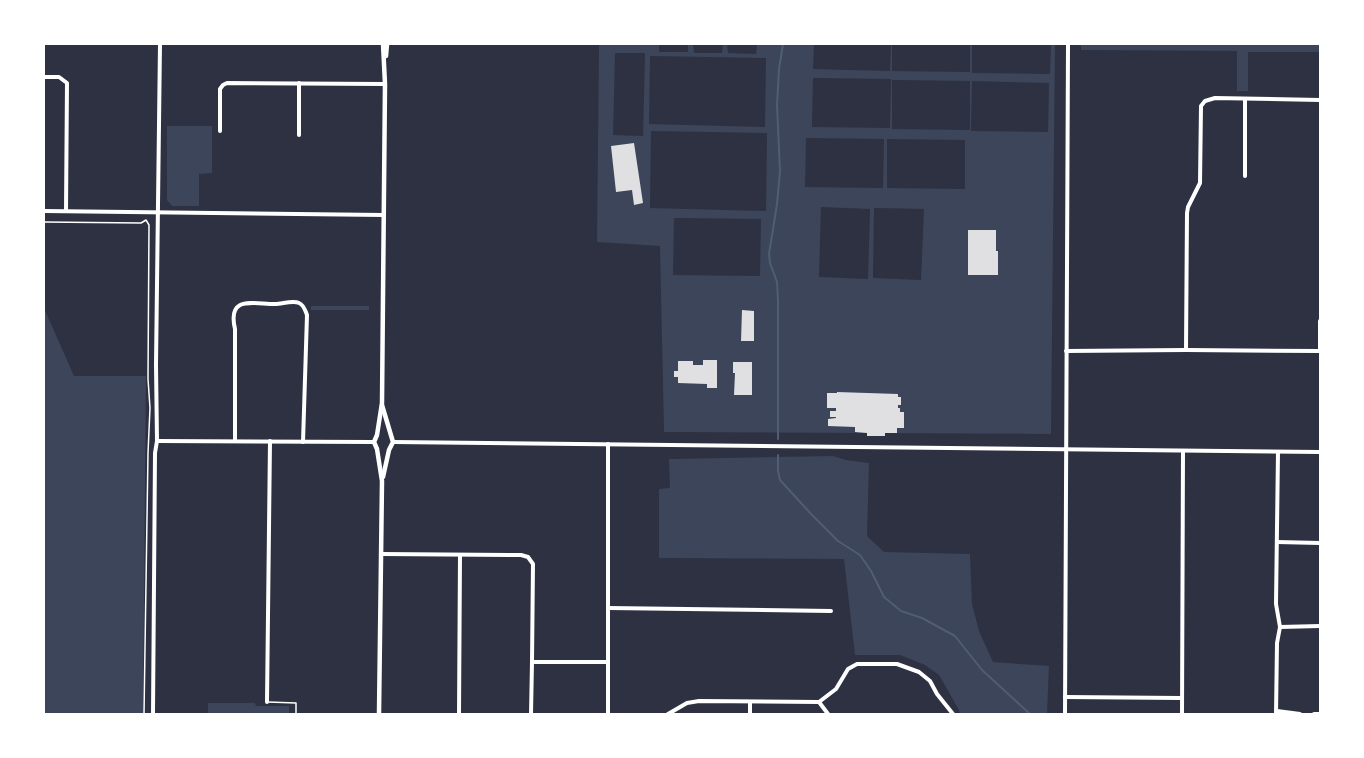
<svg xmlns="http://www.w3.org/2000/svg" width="1364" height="758" viewBox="0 0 1364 758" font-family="Signika,sans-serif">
  <rect width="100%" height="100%" fill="#2d3142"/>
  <!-- green -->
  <g fill="#3c4559" fill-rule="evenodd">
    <path d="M599,44h60v8h29v-8h5l1,9h28l1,-9h4l1,9 28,1 1,-10h57l-1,25 77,2 1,-27h1v27l78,1v-28h2v29l78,1 1,-30h4l-4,390 -387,-2 -4,-186 -63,-4zM615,53h30l-2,83 -30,-1zM650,56l116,2 -1,69 -116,-3zM813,78l78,1 -1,49 -78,-1zM892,80l78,1v49l-78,-1zM972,81l77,2 -1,49 -77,-1zM651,131l116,2 -1,78 -116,-3zM806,138l78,1 -1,49 -78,-1zM887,139l78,1v49l-78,-1zM821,207l49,2 -2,70 -49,-2zM874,208l50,1 -3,71 -48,-2zM674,218l87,1 -1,57 -87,-1z"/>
    <path d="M1081,44h239v8h-72v39h-11v-40l-156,-1z"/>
    <path d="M167,126h45v47l-13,1v32h-27l-5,-6z"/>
    <rect x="311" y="306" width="58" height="4"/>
    <path d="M44,308l30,68h72l-3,338h-99z"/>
    <path d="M833,456l13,4 23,3 -2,73 17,16 86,2 2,50 7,27 14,31 56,4 -2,48h-87l-1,-4 -20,-35 -14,-10 -25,-10h-45l-11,-96 -185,-1v-69l11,-1 -1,-29z"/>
    <path d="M208,703h47l1,3h33v8h-81z"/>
  </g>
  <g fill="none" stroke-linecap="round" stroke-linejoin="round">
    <!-- stream -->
    <g stroke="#4f5d75" stroke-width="2">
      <path d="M778,439v-138l-1,-19 -7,-19 -1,-9 8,-50 3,-33 -3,-66 2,-36 4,-25"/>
      <path d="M778,455v16l2,9 32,35 26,26 22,14 11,16 13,26 17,14 21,7 33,18 27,34 48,44"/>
    </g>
  </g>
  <!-- building -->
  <g fill="#e0e0e3">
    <path d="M634,143l9,60 -9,2 -2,-15 -16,2 -5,-46z"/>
    <path d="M968,230h28v21h2v24h-30z"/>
    <path d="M742,310l12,1v30h-13z"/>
    <path d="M703,360h14v28h-10v-4l-29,-1v-6h-4v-6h4v-10h15v4h10z"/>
    <path d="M733,362h19v33h-18l1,-22h-2z"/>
    <path d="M837,392l61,2v3h3v8h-3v3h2v4h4v16h-7v5h-12v3h-18v-3l-12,-1v-5l-27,-1v-7l8,-1v-1h-6v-6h6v-3h-9v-15h10z"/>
  </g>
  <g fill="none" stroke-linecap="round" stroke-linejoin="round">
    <!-- path -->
    <path stroke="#fff" stroke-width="1.5" d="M44,222l97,1 5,-3 3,5 -1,154 2,29 -2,45 -4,261"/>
    <!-- service -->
    <path stroke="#fff" stroke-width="1.5" d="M268,702l28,1v11"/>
    <!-- minor -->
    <g stroke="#fff" stroke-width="4">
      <path d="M44,77h15l8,6 -1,128"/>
      <path d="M220,131v-42l3,-4 4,-2 158,1"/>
      <path d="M299,135v-52"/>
      <path d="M1245,176v-77"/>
      <path d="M44,211l340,4"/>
      <path d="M1186,350l1,-137 1,-6 12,-24 1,-77 4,-5 10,-3 105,2"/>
      <path d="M1066,351l120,-1 134,1"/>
      <path d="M1320,351v-30"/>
      <path d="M157,441l217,1"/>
      <path d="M235,441v-112c-8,-34 18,-25 40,-25 7,0 18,-4 24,-1 5,2 6,7 8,12l-4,127"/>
      <path d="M393,442l927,10"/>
      <path d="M1277,542l43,1"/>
      <path d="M381,554l140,1 7,2 5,7 -1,98h76"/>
      <path d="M608,608l223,3"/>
      <path d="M1280,627l40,-1"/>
      <path d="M1065,697l116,1"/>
      <path d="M267,702l3,-261"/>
      <path d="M819,702l17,-13 12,-20 9,-5h40l22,8 11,9 7,13 16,20"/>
      <path d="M819,702l9,12"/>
      <path d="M1277,711l23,3"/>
      <path d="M153,714l2,-261 2,-12 -1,-76 4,-321"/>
      <path d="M459,714l1,-159"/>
      <path d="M531,714l1,-52"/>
      <path d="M608,714v-270"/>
      <path d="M668,714l19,-11 12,-2 120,1"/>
      <path d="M750,714v-12"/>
      <path d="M1065,714l3,-670"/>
      <path d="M1182,714l1,-263"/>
      <path d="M1276,714l1,-71 3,-16 -4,-23 2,-152"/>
      <path d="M1314,714h6"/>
    </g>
    <!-- secondary -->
    <g stroke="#fff" stroke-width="4.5">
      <path d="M386,56l1,-12"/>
      <path d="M382,405l11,37 -4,8 -6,27"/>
      <path d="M379,714l3,-233 -5,-32 -3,-7 3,-7 5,-32 3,-319 -2,-40"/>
    </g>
  </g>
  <!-- border -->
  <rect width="1364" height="758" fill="none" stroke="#ffffff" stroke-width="90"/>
</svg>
